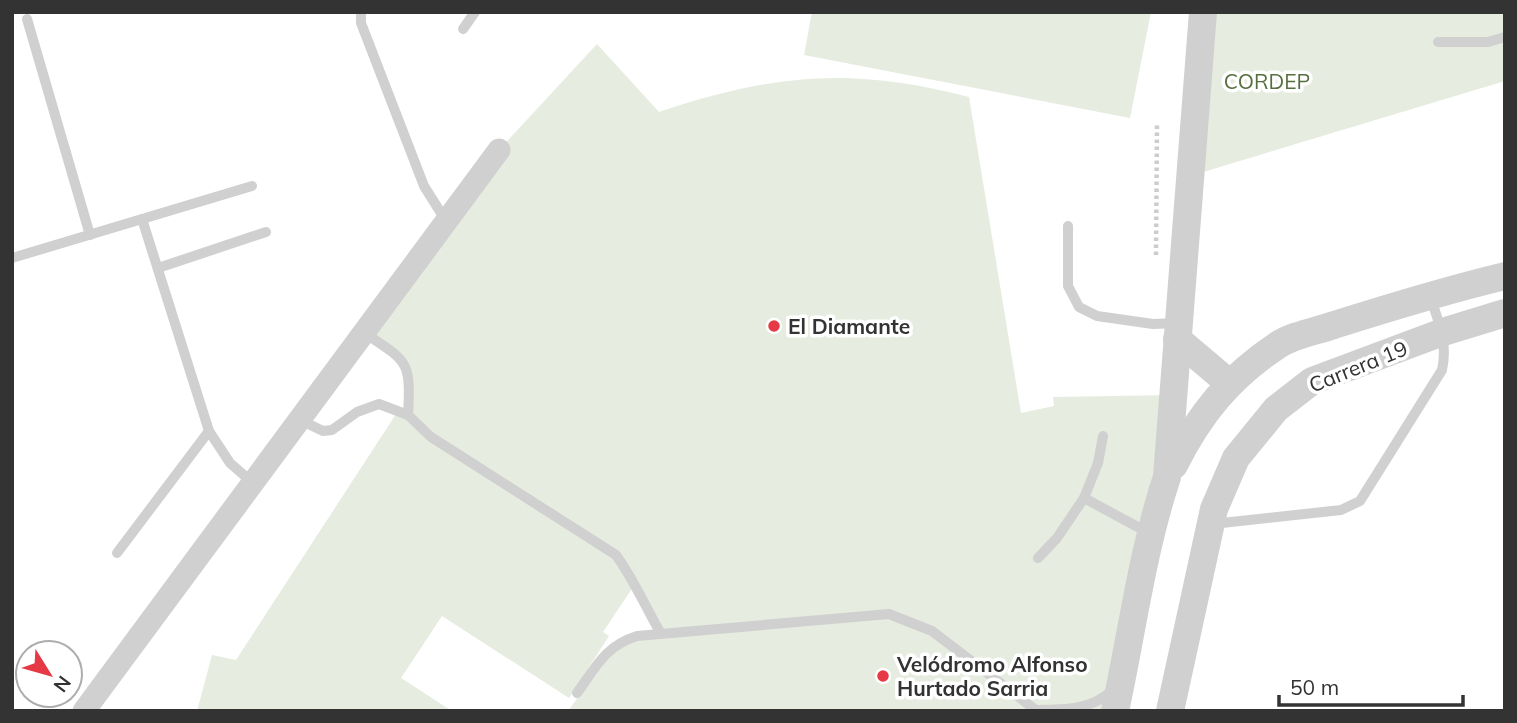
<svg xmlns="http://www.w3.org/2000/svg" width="1517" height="723" viewBox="0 0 1517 723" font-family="Mulish,sans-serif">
  <rect width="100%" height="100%" fill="#fff"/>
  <!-- green -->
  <g fill="#e6ecdf">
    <path d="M812,12h339l-21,106 -326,-63z"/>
    <path d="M1203,12h302v69l-315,95z"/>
    <path d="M597,44l62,68c114,-38 192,-46 310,-15l52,316 33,-7 -1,-9 120,-2 -58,316h-547l48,-66 44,-13 -25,-48 -32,48 6,4 -40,62 -127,-82 -41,62 51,33h-255l15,-56 24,5 162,-249 13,8c-1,-56 -1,-55 -48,-87l136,-182z"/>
  </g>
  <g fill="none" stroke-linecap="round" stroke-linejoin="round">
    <!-- path -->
    <path stroke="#cdcdcd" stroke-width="4.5" stroke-dasharray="3.5 3.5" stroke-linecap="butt" d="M1156,255l1,-132"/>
    <!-- service -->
    <g stroke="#d0d0d0" stroke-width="10">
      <path d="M361,12v11l63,163 22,35"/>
      <path d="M27,19l63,216"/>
      <path d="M463,29l12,-17"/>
      <path d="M1438,42h50l17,-5"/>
      <path d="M142,219l67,212 21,32 24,21"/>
      <path d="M1068,226v60l11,21 18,9 56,8 26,-1"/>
      <path d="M12,258l240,-72"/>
      <path d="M158,268l108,-36"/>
      <path d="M363,332c45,30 48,28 45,83l23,22 185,118c18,25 29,51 44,77"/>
      <path d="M300,420l23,11 9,-1 25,-18 22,-8 29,11"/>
      <path d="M1103,436l-5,27 -14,35 65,35"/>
      <path d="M1213,524l128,-14 19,-9 82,-131c6,-27 -3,-48 -12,-73"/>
      <path d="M117,553l92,-122"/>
      <path d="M1038,558l19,-20 27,-40"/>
      <path d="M577,693c19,-26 28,-47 60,-57l252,-22 43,17 105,80"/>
      <path d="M1037,710c29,0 54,0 76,-20"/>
    </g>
    <!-- minor -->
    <path stroke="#d0d0d0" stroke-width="23" d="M84,711l415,-561"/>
    <!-- tertiary -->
    <g stroke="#d0d0d0" stroke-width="28">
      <path d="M1177,339l52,44"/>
      <path d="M1174,465c26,-52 56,-88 104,-120 15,-10 39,-14 56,-20 57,-18 113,-35 171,-49"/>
      <path d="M1115,711c17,-78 27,-159 52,-234l36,-465"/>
      <path d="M1170,711l44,-202 22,-51 40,-49 36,-28 131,-49 62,-19"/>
    </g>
  </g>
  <!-- markers -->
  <g fill="#e53946" stroke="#fff" stroke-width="2.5">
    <circle cx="774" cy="326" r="7"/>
    <circle cx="883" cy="676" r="7"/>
  </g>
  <g text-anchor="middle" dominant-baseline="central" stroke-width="7" stroke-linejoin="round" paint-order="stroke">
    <!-- park labels -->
    <g font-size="21" fill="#566f3f" stroke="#fff">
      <text x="1267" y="81">CORDEP</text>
    </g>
    <!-- poi labels -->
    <g font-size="21" font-weight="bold" fill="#333" stroke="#fff" text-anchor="start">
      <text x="788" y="326">El Diamante</text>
      <text x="897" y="664">Velódromo Alfonso<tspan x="897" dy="24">Hurtado Sarria</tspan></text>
    </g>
    <!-- street labels -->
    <g font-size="21" fill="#333" stroke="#fff">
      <text transform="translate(1358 366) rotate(-22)">Carrera 19</text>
    </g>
  </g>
  <!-- border -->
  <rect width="1517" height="723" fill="none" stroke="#333333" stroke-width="28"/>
  <!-- north arrow -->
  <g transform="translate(49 674) rotate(127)"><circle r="33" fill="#ffffff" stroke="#adadad" stroke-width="2"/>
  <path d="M0-5L12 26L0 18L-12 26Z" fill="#e53946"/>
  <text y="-10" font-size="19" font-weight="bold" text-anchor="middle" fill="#333333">N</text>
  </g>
  <!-- scale -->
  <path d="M1279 695v10h184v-10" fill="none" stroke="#333333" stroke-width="3.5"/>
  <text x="1290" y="695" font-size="21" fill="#333333" stroke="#ffffff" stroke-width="5" paint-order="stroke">50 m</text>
</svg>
